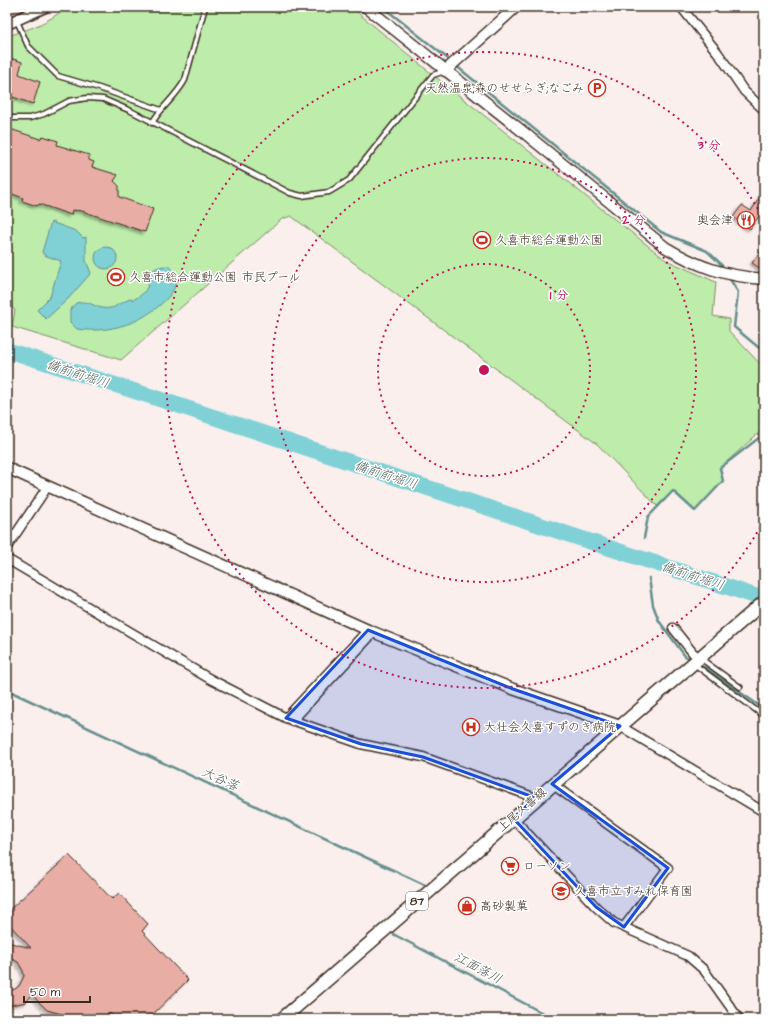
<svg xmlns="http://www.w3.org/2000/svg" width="771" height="1026" viewBox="0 0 771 1026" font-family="'Architects Daughter','Klee One',sans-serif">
  <defs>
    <filter id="shadow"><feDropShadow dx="-2.5" dy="2.5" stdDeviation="1" flood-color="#0004"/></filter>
  </defs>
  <rect width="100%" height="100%" fill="#faefed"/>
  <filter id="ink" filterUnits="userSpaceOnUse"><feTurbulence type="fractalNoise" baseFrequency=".025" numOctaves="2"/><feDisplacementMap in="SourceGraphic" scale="8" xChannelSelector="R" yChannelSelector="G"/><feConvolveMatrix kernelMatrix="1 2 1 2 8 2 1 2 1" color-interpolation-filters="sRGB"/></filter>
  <g filter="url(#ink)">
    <!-- built -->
    <path fill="#f5dcd8" d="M7,7h24l-24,9z"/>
    <!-- green -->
    <path fill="#bdecab" stroke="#7c8b64" d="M67,7h284l76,63 239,190 50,22 -3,34 16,3v12l35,37v60l-44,40 3,13 -28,30 -22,-20 -16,15 -60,-62 -306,-228 -9,3 -161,141 -109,-33 3,-17 -8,-7v-267c22,-6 42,-14 60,-29z"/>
    <!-- water -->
    <g fill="#80d1d6" stroke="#648e8c">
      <path d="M51,222l25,9 7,7 3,-1v24l5,12 -23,26 -22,20 -9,-9 13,-13 11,-36 -17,-6 -2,-3z"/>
      <circle cx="106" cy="258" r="11"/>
      <path d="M164,266c6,0 10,3 12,9 5,19 -28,41 -43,47 -18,7 -37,10 -56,7l-7,-7v-12l6,-7c17,-5 19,10 39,4l2,-2 15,-7 1,2c5,-3 11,-6 13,-11 8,-11 -2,-20 18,-23z"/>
    </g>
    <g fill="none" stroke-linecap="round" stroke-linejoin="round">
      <!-- stream -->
      <g stroke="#648e8c" stroke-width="2.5">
        <path d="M383,7l69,55"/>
        <path d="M455,65l206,167 46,19 13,12 4,6"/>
        <path d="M728,276l10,16 -4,35 30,25"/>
        <path d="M644,538l4,-21 25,-26 22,20 28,-30 -3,-13 44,-34"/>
        <path d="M649,578l4,27 6,16 26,35 6,3"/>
        <path d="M704,667l60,42"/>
        <path d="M7,690l418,195"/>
        <path d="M393,934l161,85"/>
      </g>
      <!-- river -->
      <path stroke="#80d1d6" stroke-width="16" d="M7,350l149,48 608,201"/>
    </g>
    <!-- building -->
    <g fill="#e8aea6" stroke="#3b2a1e" filter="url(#shadow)">
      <path d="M7,57l15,5 -3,12 21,8 -7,22 -26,-9z"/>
      <path d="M7,128l33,11 3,-3 15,5 -1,4 32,10v5l5,2 -2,5 26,8 -4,6 5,5v11l34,12 -8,23 -63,-21 -10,-1 -1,5 -32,-11 -2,2 -15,-5 1,-3 -16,-6z"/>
      <path d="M764,191v18l-14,20 -17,-12 9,-12 9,6z"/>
      <path d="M764,247v18l-3,4 -9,-6z"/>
      <path d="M69,855l43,44 7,-6 29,31 -6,7 46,49 -40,39h-32l-6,-6 -6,6h-25l-32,-9 -15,-15 -6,7 -19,4v-15l8,-2 4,-3 5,-10 -1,-5 -5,-9 -11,-5v-15l24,6 -24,-26v-10z"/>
    </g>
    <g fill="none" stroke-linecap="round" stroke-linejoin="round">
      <defs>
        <g id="service">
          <path d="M17,21l11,25 30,30 41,12 62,22"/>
          <path d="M7,118h23l14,-4 25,-13 18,-3 16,1 28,12 159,82 12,3 27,-4 20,-12 84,-105 12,-4"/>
          <path d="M152,123c9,-16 24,-26 33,-43l20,-73"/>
          <path d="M700,658l40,29"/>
          <path d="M694,664l70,52"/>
        </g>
        <g id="minor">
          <path d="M681,7l37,46 26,38 20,19"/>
          <path d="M7,547l41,-61"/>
          <path d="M7,559l203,120 76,39 75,26 62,13 113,41"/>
          <path d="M673,628l20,25 7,5"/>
          <path d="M286,718l82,-88"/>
          <path d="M292,721l82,-89"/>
          <path d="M620,726l144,86"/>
          <path d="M552,784l116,84 -44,59"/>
          <path d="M513,818l83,89 18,16 74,33 16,14 35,49"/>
        </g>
        <g id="tertiary">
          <path d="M366,7l156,124 143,116c33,20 60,29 99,32"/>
          <path d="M7,24l38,-17"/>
          <path d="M445,71l71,-64"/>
          <path d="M7,468l361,162 145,59 107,37"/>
        </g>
        <path id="primary" d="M282,1019l482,-417"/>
      </defs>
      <!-- service casing -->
      <use href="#service" stroke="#3b2a1e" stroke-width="7"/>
      <!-- minor casing -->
      <use href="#minor" stroke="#3b2a1e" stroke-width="11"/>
      <!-- tertiary casing -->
      <use href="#tertiary" stroke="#3b2a1e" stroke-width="13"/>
      <!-- primary casing -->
      <use href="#primary" stroke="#3b2a1e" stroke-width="15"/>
      <!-- service -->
      <use href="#service" stroke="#fff" stroke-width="4"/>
      <!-- minor -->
      <use href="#minor" stroke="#fff" stroke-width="8"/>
      <!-- tertiary -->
      <use href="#tertiary" stroke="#fff" stroke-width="10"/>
      <!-- primary -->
      <use href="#primary" stroke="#fff" stroke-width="12"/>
    </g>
  </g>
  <!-- marked area -->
  <path fill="#1d4ed8" fill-opacity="0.2" stroke="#1d4ed8" stroke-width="3" stroke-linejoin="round" d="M368,630l145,59 107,37 -68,58 116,84 -44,59 -28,-20 -83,-89 23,-20 -113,-41 -62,-13 -75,-26z"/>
  <!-- distance rings -->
  <g fill="none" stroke="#c2185b" stroke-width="2" stroke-dasharray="2 4">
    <circle cx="484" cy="370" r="106"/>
    <circle cx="484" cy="370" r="212"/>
    <path d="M763 522A318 318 0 1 1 763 218"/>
  </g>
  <!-- icons -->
  <defs>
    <symbol id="parking-ring" viewBox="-11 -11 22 22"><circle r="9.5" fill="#fff" stroke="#c8321e" stroke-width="1.5"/><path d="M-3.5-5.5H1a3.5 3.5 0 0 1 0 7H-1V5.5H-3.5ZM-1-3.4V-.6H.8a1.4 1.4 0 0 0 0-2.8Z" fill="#c8321e"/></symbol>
    <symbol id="restaurant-ring" viewBox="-11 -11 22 22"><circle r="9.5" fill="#fff" stroke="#c8321e" stroke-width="1.5"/><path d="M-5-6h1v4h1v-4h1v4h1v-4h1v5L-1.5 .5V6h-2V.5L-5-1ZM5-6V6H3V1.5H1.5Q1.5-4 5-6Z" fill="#c8321e"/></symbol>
    <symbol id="stadium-ring" viewBox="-11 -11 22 22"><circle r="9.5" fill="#fff" stroke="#c8321e" stroke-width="1.5"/><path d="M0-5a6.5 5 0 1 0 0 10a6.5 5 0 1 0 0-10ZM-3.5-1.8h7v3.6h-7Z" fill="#c8321e"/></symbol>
    <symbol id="hospital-ring" viewBox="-11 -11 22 22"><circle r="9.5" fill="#fff" stroke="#c8321e" stroke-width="1.5"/><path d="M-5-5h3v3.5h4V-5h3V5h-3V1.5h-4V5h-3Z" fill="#c8321e"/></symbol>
    <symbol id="supermarket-ring" viewBox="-11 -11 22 22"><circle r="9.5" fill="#fff" stroke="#c8321e" stroke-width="1.5"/><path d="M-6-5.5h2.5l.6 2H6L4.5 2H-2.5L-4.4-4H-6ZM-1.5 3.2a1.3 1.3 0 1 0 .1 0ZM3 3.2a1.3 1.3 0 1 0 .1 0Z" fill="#c8321e"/></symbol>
    <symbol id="school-ring" viewBox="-11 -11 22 22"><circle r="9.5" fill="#fff" stroke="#c8321e" stroke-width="1.5"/><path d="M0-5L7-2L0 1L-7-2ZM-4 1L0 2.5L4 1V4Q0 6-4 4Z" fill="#c8321e"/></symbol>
    <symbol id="shop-ring" viewBox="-11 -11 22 22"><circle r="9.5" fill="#fff" stroke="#c8321e" stroke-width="1.5"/><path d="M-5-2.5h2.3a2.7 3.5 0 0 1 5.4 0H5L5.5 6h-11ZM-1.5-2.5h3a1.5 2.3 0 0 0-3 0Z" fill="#c8321e"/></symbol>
  </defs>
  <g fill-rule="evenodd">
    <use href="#parking-ring" x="587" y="78" width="20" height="20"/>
    <use href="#restaurant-ring" x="736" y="210" width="20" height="20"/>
    <use href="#stadium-ring" x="472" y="230" width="20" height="20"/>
    <use href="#stadium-ring" x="106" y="267" width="20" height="20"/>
    <use href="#hospital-ring" x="461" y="717" width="20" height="20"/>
    <use href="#supermarket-ring" x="500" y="856" width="20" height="20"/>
    <use href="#school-ring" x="551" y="881" width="20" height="20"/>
    <use href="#shop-ring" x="457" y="896" width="20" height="20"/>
  </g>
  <g text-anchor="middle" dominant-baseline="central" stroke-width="3" stroke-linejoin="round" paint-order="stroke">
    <!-- shield labels -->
    <rect fill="#fff" stroke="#766a62" stroke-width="1" x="406" y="892" width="22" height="18" rx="3"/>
    <g font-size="11" font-weight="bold" fill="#3b2a1e">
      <text x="417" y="901">87</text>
    </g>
    <!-- poi labels -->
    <g font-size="12" fill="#3b2a1e" stroke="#fff" text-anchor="start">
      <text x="584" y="88" text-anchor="end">天然温泉;森のせせらぎ;なごみ</text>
      <text x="733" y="220" text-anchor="end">奥会津</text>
      <text x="495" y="240">久喜市総合運動公園</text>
      <text x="129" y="277">久喜市総合運動公園 市民プール</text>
      <text x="484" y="727">大壮会久喜すずのき病院</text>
      <text x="523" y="866">ローソン</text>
      <text x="574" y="891">久喜市立すみれ保育園</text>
      <text x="480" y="906">高砂製菓</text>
    </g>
    <!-- street labels -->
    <g font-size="12" fill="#3b2a1e" stroke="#fff">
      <text transform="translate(522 810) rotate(-41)">上尾久喜線</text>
    </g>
    <!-- water labels -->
    <g font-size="13" font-style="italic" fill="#505c55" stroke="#fff">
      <text transform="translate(78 374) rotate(18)">備前前堀川</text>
      <text transform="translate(386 475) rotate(18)">備前前堀川</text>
      <text transform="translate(693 576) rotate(18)">備前前堀川</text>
      <text transform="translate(220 779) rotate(25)">大谷落</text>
      <text transform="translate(478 968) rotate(28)">江面落川</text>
    </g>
  </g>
  <circle cx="484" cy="370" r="6" fill="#c2185b" stroke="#fff" stroke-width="2"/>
  <g font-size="12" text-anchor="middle" font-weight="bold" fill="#c2185b" stroke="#fff" stroke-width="3" stroke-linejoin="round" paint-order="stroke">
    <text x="709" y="149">3 分</text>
    <text x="634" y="224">2 分</text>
    <text x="559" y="299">1 分</text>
  </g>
  <!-- margin -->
  <rect width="771" height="1026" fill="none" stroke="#fff" stroke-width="24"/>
  <rect x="12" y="12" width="747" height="1002" fill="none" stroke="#3b2a1e" stroke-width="1.5" filter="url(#ink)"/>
  <!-- scale -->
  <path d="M24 996v6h66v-6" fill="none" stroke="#3b2a1e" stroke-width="2"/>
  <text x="30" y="996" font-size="12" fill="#3b2a1e" stroke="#ffffff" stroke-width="3" paint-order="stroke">50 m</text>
</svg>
